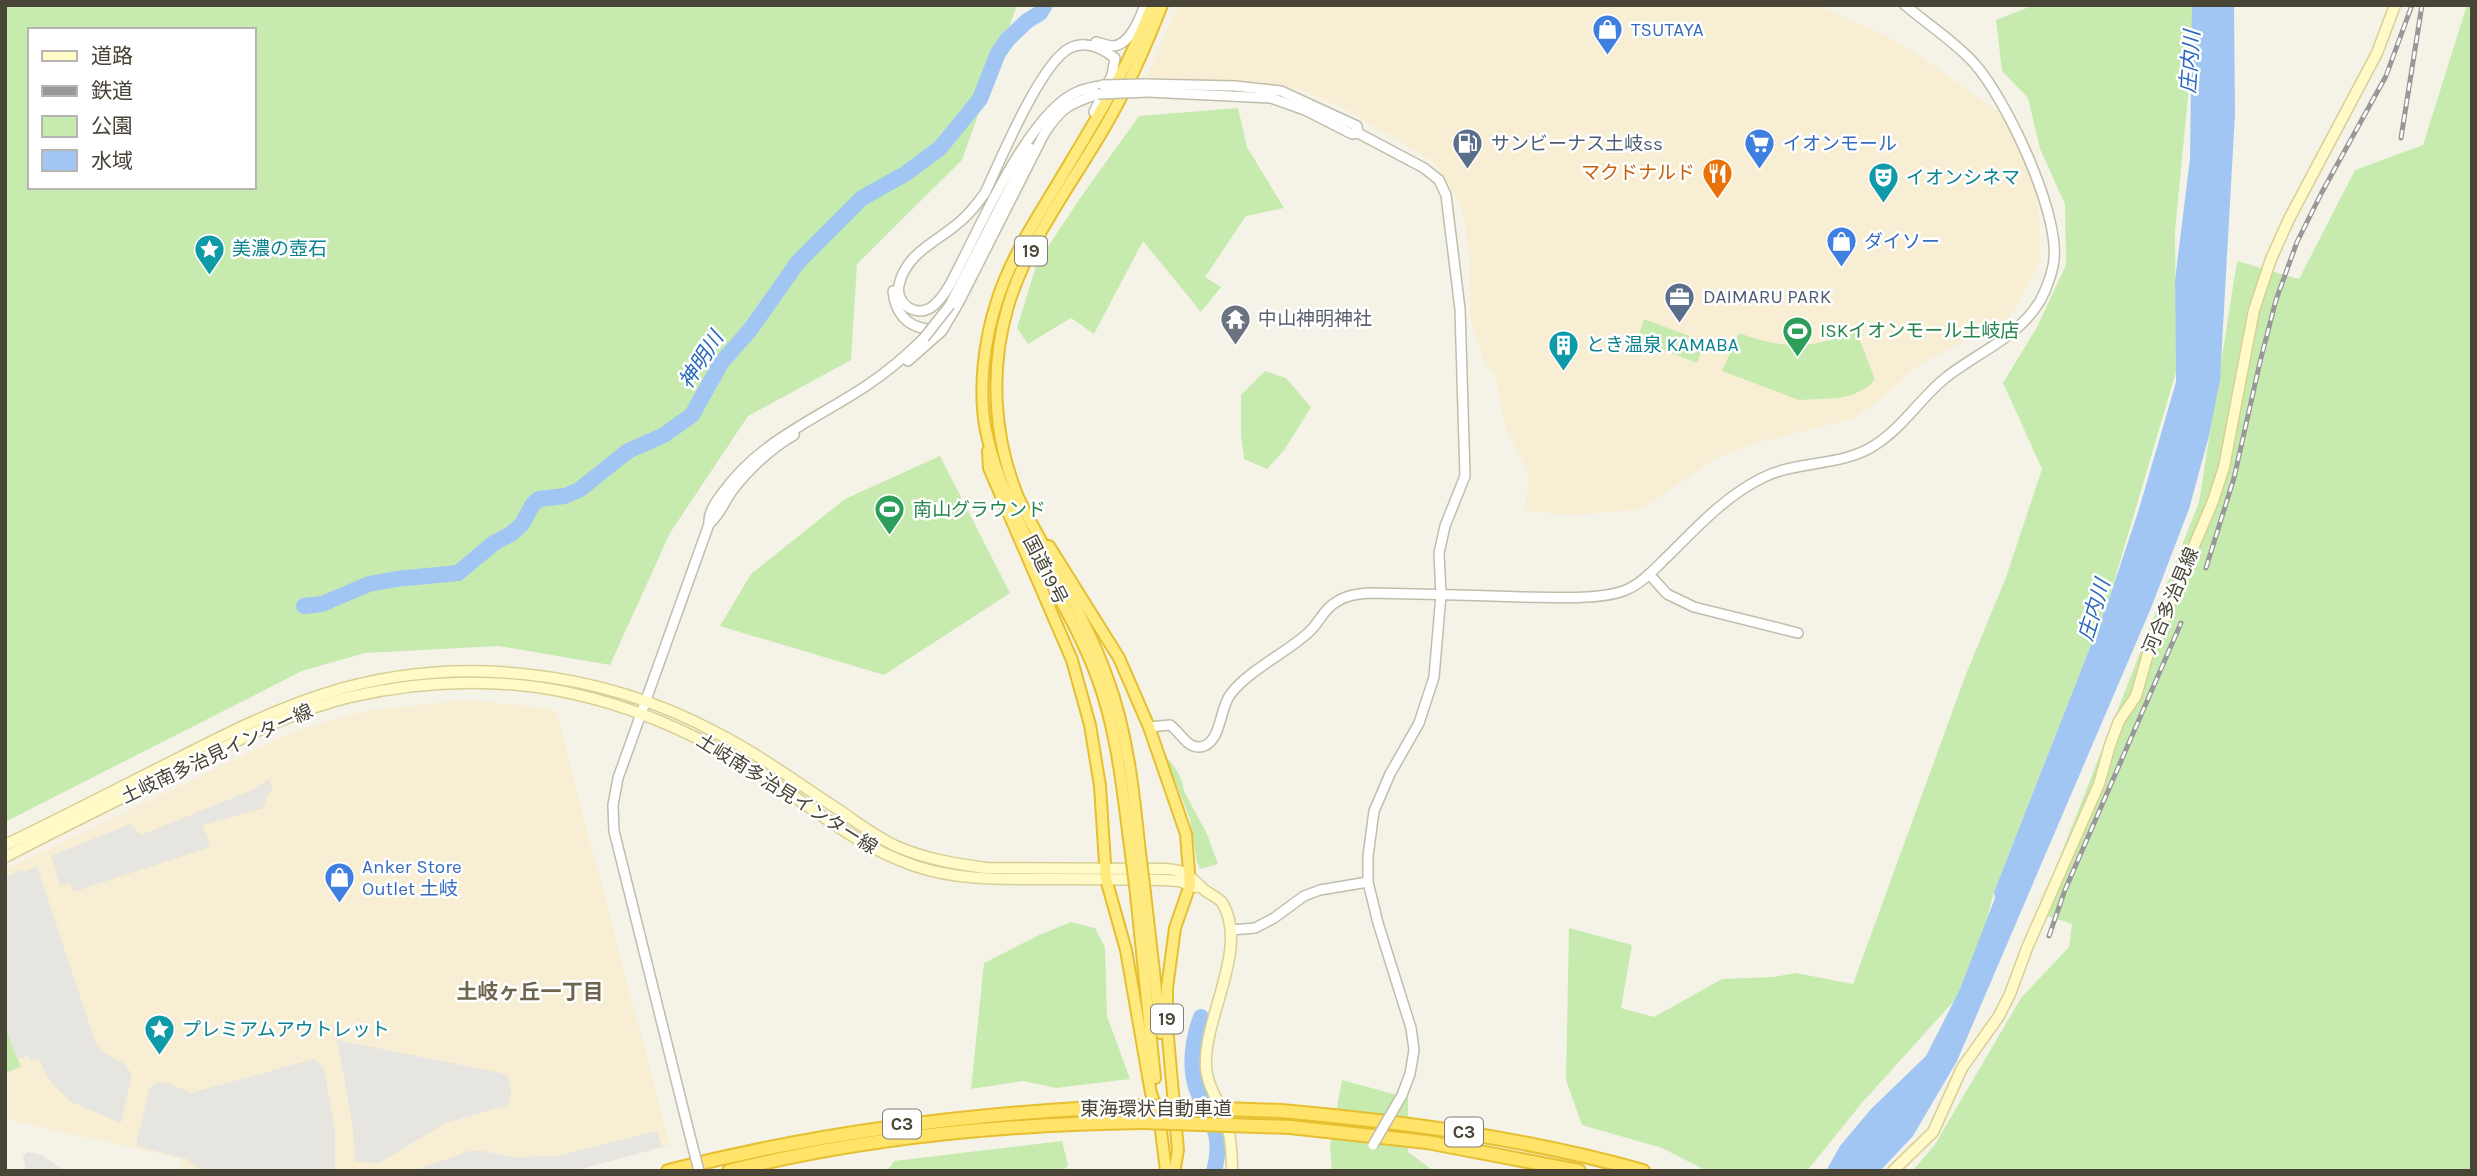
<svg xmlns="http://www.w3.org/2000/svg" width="2477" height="1176" viewBox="0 0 2477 1176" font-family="Karla,'Noto Sans JP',sans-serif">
  <rect width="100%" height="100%" fill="#f5f3e8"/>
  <!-- commercial -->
  <g fill="#f8eed3">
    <path d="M1185,5h633l63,28 33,19 108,76 14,30 5,102 -27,51 -6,7 -91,48 -36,33 -26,19 -103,26 -36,14 -74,51 -67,6 -50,-4 4,-39 -23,-42 -11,-55 -11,-14 -14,-44v-58l-8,-52 -27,-44 -90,-54 -41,-18 -43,-9 -114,-5 29,-68z"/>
    <path d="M462,700l68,6 26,5 114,434 -97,26h-394l3,-12 -173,-39 -4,-9v-38l15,-7 -15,-40v-156l289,-139 67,-19z"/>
  </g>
  <!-- green -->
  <g fill="#c7ebaf" fill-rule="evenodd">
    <path d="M5,5h1012l-55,155 -105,104 -6,96 -103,56 -78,117 -60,132 -111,-19 -134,7 -63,18 -297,151zM30,30h224v157h-224z"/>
    <path d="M2034,5h163l-22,226 1,141 -67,227 -115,293 -24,91 -109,121 -54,67h-100l-45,-23 -80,-23 -16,-45 3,-152 63,17 -11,63 33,9 68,-38 51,-2 23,-4 57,11 113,-310 39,-94 37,-111 -39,-86 34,-56 29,-62 -1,-61 -25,-55 -12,-51 -26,-27 -6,-51z"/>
    <path d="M2467,5h5v1166h-560l22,-25 87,-148 48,-51 3,-23 -34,-11 161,-411 38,-241 62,18 56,-109 68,-25z"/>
    <path d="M1238,108l9,39 37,61 -38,8 -41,61 16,10 -20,25 -58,-71 -49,93 -23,-16 -43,26 -11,-16 20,-65 46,-69 56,-78z"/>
    <path d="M1644,319l61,23 -8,21 -60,-23z"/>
    <path d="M1856,331l19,48 -7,8 -16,8 -14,3 -39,2 -77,-29 17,-38c45,17 73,16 117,-2z"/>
    <path d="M1265,371l21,7 25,29 -26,42 -18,20 -23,-10 -3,-24v-40z"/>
    <path d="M940,456l70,137 -126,82 -164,-49 31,-52 94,-75z"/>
    <path d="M1165,756c9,8 18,23 19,35l23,43 11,30 -18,5 -3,-7 -7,-43z"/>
    <path d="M1071,922l24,6 10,19 2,69 23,63 -74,9 -33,-7 -52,8 13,-126 55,-28z"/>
    <path d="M5,1026l16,41 -16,6z"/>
    <path d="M1342,1080l66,18v54l26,19h-102l-2,-25z"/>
    <path d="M1062,1141l6,24 -5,6h-176l7,-10z"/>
  </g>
  <!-- parking -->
  <g fill="#e6e5e0">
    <path d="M269,779l4,12 -5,3 -4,14 -61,17 7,22 -137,45 -3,-9 -10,3 -9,-30 79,-32 11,11 109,-44z"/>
    <path d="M37,866l59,178 7,8 22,12 7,11 -11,48 -50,-21 -20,-20 -13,-23 -8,2 -2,-5 -11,3 -12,-33v-148l17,-9 2,3z"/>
    <path d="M337,1040l164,33 7,3 3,14 -3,15 -62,18 -69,41 -22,-3 -2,-34z"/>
    <path d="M314,1059l10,9 11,62v41h-134l-14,-12 -51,-13 13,-57 6,-6 12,-1 24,11z"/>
    <path d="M657,1131l5,16 -89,24h-161l57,-20h14l31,6 42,-1z"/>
    <path d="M28,1152l13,3 24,16h-39l-3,-16z"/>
  </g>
  <!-- water -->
  <path fill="#a2c6f4" d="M2192,5h42l1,109 -15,266 -11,56 -20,73 -38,99 -194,453 -44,75 -33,35h-54l14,-25 31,-37 55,-53 34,-67 35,-91 -1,-6 115,-293 30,-90 37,-127 -1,-102 15,-121z"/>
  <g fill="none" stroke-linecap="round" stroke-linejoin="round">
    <!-- stream -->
    <path stroke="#a2c6f4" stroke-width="2.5" d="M2467,5l5,2"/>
    <!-- river -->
    <g stroke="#a2c6f4" stroke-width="16">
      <path d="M304,606l18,-2 47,-20 27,-5 62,-6 36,-30 17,-9 11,-10 11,-20 6,-5 26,-3 14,-6 49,-39 36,-16 28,-20 29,-52 29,-33 48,-68 64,-64 43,-24 35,-26 40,-49 18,-46 10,-14 19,-18 13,-8 5,-8"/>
      <path d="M1201,1017c-8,21 -12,48 -5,70 12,34 29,44 18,84"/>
    </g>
    <defs>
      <g id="tertiary">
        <path d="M1096,42c5,1 12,4 17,4 17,-1 27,-28 32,-41"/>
        <path d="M1145,84l90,2 46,5 76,35 1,7"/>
        <path d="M1148,92l123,6 34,12 47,24 6,-1 66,35 15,12 7,15 14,114 5,167 -20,50 -6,27 2,42 -7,82 -15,46 -29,51 -16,37 -6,45v26l10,41 33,105 3,22 -4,24 -8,21"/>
        <path d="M1094,112l18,-37 3,-17c-13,-10 -29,-18 -45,-10 -29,14 -70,113 -85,145 -9,12 -17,23 -29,32 -22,18 -50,29 -57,60 -4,19 18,34 34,21 14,-11 23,-34 31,-49 22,-43 68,-146 113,-165 8,-4 18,-5 26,-7"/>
        <path d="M893,291c2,21 13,35 34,38"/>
        <path d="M950,305l80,-157"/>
        <path d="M908,361l34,-30 17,-29 85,-168c17,-26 24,-30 54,-40"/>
        <path d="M709,524c11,-9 15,-22 23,-33 16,-21 39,-43 62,-56"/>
        <path d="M1649,574l18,20 27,13 104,26"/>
        <path d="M1149,727l21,-2c11,7 18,27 34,21 17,-6 16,-38 26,-51 17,-24 58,-43 79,-63 11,-10 15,-24 29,-31 9,-6 20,-7 31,-8 51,1 101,2 152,4 28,0 82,4 107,-8 16,-7 30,-24 43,-36 28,-28 55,-57 91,-75 35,-18 80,-11 113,-33 27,-17 45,-46 69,-66 32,-26 74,-41 96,-78 6,-11 13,-29 14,-42 5,-48 -48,-160 -80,-196 -20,-22 -47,-39 -69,-58"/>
        <path d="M1231,930l24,-2 19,-10 30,-22 16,-6 48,-8"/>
        <path d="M688,1128l-74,-297 -1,-26 5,-27 91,-254c-1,-11 6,-21 12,-29 38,-54 92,-74 145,-109 21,-14 40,-30 58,-48"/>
      </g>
      <g id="secondary">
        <path d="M5,845c56,-27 112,-56 168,-84 49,-25 98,-50 151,-67 128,-41 275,-25 393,39 43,22 82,51 122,77 19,13 38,28 59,37 28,12 58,17 88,21l180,1c22,2 21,5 36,19 6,6 17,9 21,16 26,46 -20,114 -17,163 1,18 13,35 19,51 6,17 7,34 7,53"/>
        <path d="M5,857c59,-31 119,-60 179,-90 53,-26 108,-56 166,-70 156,-36 289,-3 421,84 49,32 88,66 144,85 44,15 91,13 136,13 37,0 75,0 112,1l16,1 17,6"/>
        <path d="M1893,1171l40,-39 29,-64 37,-52 11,-22 17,-46 72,-164 11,-39 9,-24 17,-25 11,-39 66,-156 11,-34 30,-157 17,-51 18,-40 88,-166 18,-48"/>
      </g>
      <g id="trunk">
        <path d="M988,451l1,17 83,192 18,65 10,61 6,93 20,71 25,143 8,25"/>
        <path d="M1049,546l70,112 30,69 37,107 4,51 -15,43 -8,60v38l11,124 -3,17"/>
        <path d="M1140,853c-6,-58 -12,-120 -33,-176 -17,-48 -44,-93 -67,-138 -8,-15 -18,-31 -24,-47 -23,-59 -26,-125 -8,-186 20,-66 64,-122 98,-181 22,-38 40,-79 56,-120"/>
        <path d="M1131,854c-8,-59 -13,-120 -34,-177 -31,-83 -93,-157 -111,-246 -8,-41 -2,-90 11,-130 13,-41 36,-77 58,-113 35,-59 73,-118 97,-183"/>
        <path d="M1145,893l16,140"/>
        <path d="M1136,894l19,184"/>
        <path d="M1159,1114l7,57"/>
      </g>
      <g id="motorway">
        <path d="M1281,1111c123,11 244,27 362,60"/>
        <path d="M1290,1127l137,15 152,29"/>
        <path d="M668,1171c156,-40 310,-59 472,-65"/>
        <path d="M729,1171c135,-34 275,-47 414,-49"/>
      </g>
    </defs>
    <!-- tertiary casing -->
    <use href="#tertiary" stroke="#c1bdaa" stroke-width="12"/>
    <!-- secondary casing -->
    <use href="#secondary" stroke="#d7d096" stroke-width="13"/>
    <!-- trunk casing -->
    <use href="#trunk" stroke="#e6bf31" stroke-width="14"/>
    <!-- motorway casing -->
    <use href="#motorway" stroke="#e6bf31" stroke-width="16"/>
    <!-- tertiary -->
    <use href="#tertiary" stroke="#fff" stroke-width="9"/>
    <!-- secondary -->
    <use href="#secondary" stroke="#fffac8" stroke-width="10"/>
    <!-- trunk -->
    <use href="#trunk" stroke="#ffea80" stroke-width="10"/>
    <!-- motorway -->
    <use href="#motorway" stroke="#ffe469" stroke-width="12"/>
    <defs>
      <g id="rail">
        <path d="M2401,138l21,-133"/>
        <path d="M2206,568l28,-90 26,-116 16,-62 21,-58 25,-50 64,-116 26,-71"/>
        <path d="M2049,936l16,-46 116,-267"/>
      </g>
    </defs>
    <!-- rail casing -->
    <use href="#rail" stroke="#989898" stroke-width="5"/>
    <!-- rail -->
    <use href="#rail" stroke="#fff" stroke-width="2.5" stroke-dasharray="8" stroke-linecap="butt"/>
    <defs>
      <g id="tertiary-bridge">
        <path d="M1103,85l42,-1"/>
        <path d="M1098,94l50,-2"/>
        <path d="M924,338l26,-33"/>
        <path d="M688,1128l11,43"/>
        <path d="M1373,1145l29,-50"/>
      </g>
      <g id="trunk-bridge">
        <path d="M1140,853l5,40"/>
        <path d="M1131,854l5,40"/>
      </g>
      <g id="motorway-bridge">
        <path d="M1140,1106l141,5"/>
        <path d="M1143,1122l147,5"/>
      </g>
    </defs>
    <!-- tertiary-bridge casing -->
    <use href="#tertiary-bridge" stroke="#c1bdaa" stroke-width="12" stroke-linecap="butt"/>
    <!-- trunk-bridge casing -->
    <use href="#trunk-bridge" stroke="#e6bf31" stroke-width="14" stroke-linecap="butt"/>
    <!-- motorway-bridge casing -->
    <use href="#motorway-bridge" stroke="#e6bf31" stroke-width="16" stroke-linecap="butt"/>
    <!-- tertiary-bridge -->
    <use href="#tertiary-bridge" stroke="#fff" stroke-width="9"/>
    <!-- trunk-bridge -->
    <use href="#trunk-bridge" stroke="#ffea80" stroke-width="10"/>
    <!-- motorway-bridge -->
    <use href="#motorway-bridge" stroke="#ffe469" stroke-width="12"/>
  </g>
  <!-- icons -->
  <defs>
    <symbol id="shop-pin" viewBox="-11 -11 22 30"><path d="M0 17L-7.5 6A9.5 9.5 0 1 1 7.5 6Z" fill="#3f7fe0" stroke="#fff"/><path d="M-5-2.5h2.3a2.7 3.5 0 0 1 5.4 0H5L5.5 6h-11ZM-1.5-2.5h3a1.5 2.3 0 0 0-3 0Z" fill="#fff"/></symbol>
    <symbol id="fuel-pin" viewBox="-11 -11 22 30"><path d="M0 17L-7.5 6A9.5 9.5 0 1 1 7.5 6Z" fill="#5c6f8a" stroke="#fff"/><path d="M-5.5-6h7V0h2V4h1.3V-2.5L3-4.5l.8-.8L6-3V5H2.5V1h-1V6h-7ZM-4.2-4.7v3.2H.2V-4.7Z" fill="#fff"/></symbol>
    <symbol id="supermarket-pin" viewBox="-11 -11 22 30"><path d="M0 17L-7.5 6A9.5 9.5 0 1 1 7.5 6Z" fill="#3f7fe0" stroke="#fff"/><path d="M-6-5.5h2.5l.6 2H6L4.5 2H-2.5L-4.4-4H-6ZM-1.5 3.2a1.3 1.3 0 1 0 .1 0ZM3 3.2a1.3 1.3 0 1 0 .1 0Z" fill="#fff"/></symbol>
    <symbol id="restaurant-pin" viewBox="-11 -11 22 30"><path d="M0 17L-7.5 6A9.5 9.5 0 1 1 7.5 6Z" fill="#e8710a" stroke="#fff"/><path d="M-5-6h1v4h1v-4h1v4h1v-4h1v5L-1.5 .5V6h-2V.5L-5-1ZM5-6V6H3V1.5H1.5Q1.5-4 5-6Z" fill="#fff"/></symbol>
    <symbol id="theatre-pin" viewBox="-11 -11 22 30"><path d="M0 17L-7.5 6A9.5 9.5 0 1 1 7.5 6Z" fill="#0f9aa8" stroke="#fff"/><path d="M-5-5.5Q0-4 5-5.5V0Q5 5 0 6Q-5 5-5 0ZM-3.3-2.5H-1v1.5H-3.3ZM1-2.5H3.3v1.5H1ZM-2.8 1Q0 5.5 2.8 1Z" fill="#fff"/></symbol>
    <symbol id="sight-pin" viewBox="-11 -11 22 30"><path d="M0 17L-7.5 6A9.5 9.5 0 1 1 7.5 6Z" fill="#0f9aa8" stroke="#fff"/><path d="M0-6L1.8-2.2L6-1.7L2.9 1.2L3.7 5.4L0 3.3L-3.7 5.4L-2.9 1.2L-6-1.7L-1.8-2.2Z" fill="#fff"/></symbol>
    <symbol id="office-pin" viewBox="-11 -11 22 30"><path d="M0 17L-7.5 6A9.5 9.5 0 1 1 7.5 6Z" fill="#5c6f8a" stroke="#fff"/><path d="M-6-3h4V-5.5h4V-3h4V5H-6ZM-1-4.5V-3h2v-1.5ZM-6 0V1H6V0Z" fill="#fff"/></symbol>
    <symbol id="temple-pin" viewBox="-11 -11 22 30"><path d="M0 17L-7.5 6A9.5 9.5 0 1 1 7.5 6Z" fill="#6b7280" stroke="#fff"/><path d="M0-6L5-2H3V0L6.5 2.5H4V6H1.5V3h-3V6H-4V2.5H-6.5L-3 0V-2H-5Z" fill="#fff"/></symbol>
    <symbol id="stadium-pin" viewBox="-11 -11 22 30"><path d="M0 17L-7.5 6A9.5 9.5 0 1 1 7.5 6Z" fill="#2e9e5b" stroke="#fff"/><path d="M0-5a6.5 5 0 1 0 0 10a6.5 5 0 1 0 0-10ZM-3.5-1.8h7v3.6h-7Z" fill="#fff"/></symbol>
    <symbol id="building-pin" viewBox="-11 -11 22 30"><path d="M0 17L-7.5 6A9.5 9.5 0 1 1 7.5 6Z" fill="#0f9aa8" stroke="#fff"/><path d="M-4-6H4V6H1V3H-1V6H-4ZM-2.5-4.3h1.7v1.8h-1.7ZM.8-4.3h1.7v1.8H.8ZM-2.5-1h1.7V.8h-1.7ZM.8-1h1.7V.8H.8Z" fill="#fff"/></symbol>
  </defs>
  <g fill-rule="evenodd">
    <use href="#shop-pin" x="1590" y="12" width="35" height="47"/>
    <use href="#fuel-pin" x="1450" y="126" width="35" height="47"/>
    <use href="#supermarket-pin" x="1742" y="126" width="35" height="47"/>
    <use href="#restaurant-pin" x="1700" y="156" width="35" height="47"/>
    <use href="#theatre-pin" x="1866" y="160" width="35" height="47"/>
    <use href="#shop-pin" x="1824" y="224" width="35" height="47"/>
    <use href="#sight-pin" x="192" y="232" width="35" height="47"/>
    <use href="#office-pin" x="1662" y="280" width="35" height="47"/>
    <use href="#temple-pin" x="1218" y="302" width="35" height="47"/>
    <use href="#stadium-pin" x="1780" y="314" width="35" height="47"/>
    <use href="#building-pin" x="1546" y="328" width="35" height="47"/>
    <use href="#stadium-pin" x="872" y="492" width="35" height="47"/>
    <use href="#shop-pin" x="322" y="860" width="35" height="47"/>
    <use href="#sight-pin" x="142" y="1012" width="35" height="47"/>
  </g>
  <g text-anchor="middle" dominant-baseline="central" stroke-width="5" stroke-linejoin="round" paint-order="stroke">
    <!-- shield labels -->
    <g fill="#fff" stroke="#807d72" stroke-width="2">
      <rect x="1015" y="236.5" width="32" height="29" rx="5"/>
      <rect x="1151" y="1004.5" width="32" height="29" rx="5"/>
      <rect x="883" y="1109.5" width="38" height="29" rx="5"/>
      <rect x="1445" y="1117.5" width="38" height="29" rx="5"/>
    </g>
    <g font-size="18" font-weight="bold" fill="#494536">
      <text x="1031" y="251">19</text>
      <text x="1167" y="1019">19</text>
      <text x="902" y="1124">C3</text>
      <text x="1464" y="1132">C3</text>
    </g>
    <!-- shop labels -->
    <g font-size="19" fill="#366cbe" stroke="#fff" text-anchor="start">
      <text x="1631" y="30">TSUTAYA</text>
      <text x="1783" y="144">イオンモール</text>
      <text x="1864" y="242">ダイソー</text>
      <text x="362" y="867">Anker Store<tspan x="362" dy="22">Outlet 土岐</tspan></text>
    </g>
    <!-- service labels -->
    <g font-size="19" fill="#4e5e75" stroke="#fff" text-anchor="start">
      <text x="1491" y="144">サンビーナス土岐ss</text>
      <text x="1703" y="297">DAIMARU PARK</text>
    </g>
    <!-- food labels -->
    <g font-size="19" fill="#c56008" stroke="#fff" text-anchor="end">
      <text x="1695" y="173">マクドナルド</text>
    </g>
    <!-- culture labels -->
    <g font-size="19" fill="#0d838f" stroke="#fff" text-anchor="start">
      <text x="1906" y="178">イオンシネマ</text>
      <text x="232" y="249">美濃の壺石</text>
      <text x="1586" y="345">とき温泉 KAMABA</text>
      <text x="182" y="1030">プレミアムアウトレット</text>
    </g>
    <!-- worship labels -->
    <g font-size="19" fill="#5b616d" stroke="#fff" text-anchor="start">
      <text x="1258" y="319">中山神明神社</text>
    </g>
    <!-- leisure labels -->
    <g font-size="19" fill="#27864d" stroke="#fff" text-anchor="start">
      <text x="1820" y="331">ISKイオンモール土岐店</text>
      <text x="913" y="510">南山グラウンド</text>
    </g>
    <!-- street labels -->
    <g font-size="19" fill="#494536" stroke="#fff">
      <text transform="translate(1045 570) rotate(63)">国道19号</text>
      <text transform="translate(2171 601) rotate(-67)">河合多治見線</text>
      <text transform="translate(217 754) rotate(-25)">土岐南多治見インター線</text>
      <text transform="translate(787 794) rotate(32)">土岐南多治見インター線</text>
      <text x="1156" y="1109">東海環状自動車道</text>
    </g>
    <!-- water labels -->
    <g font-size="21" font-style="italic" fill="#2968bc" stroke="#fff">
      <text transform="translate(2190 62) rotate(-86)">庄内川</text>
      <text transform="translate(701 360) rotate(-57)">神明川</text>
      <text transform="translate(2094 610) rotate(-73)">庄内川</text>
    </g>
    <!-- neighbourhood labels -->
    <g font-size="21" font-weight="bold" fill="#6d654d" stroke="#fff">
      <text x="530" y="992">土岐ヶ丘一丁目</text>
    </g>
  </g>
  <!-- border -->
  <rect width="2477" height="1176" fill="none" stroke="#494536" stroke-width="14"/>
  <!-- legend -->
  <rect x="28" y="28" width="228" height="161" fill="#ffffff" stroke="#b6b5af" stroke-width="2"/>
  <rect x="42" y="51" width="35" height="10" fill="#fffac8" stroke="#b6b5af" stroke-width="2"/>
  <text x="91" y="63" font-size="21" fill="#494536">道路</text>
  <rect x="42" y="86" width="35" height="10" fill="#989898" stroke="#b6b5af" stroke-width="2"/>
  <text x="91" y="98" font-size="21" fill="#494536">鉄道</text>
  <rect x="42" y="116" width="35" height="21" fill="#c7ebaf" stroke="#b6b5af" stroke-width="2"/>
  <text x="91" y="133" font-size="21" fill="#494536">公園</text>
  <rect x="42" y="150" width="35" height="21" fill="#a2c6f4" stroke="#b6b5af" stroke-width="2"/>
  <text x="91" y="168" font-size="21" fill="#494536">水域</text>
</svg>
